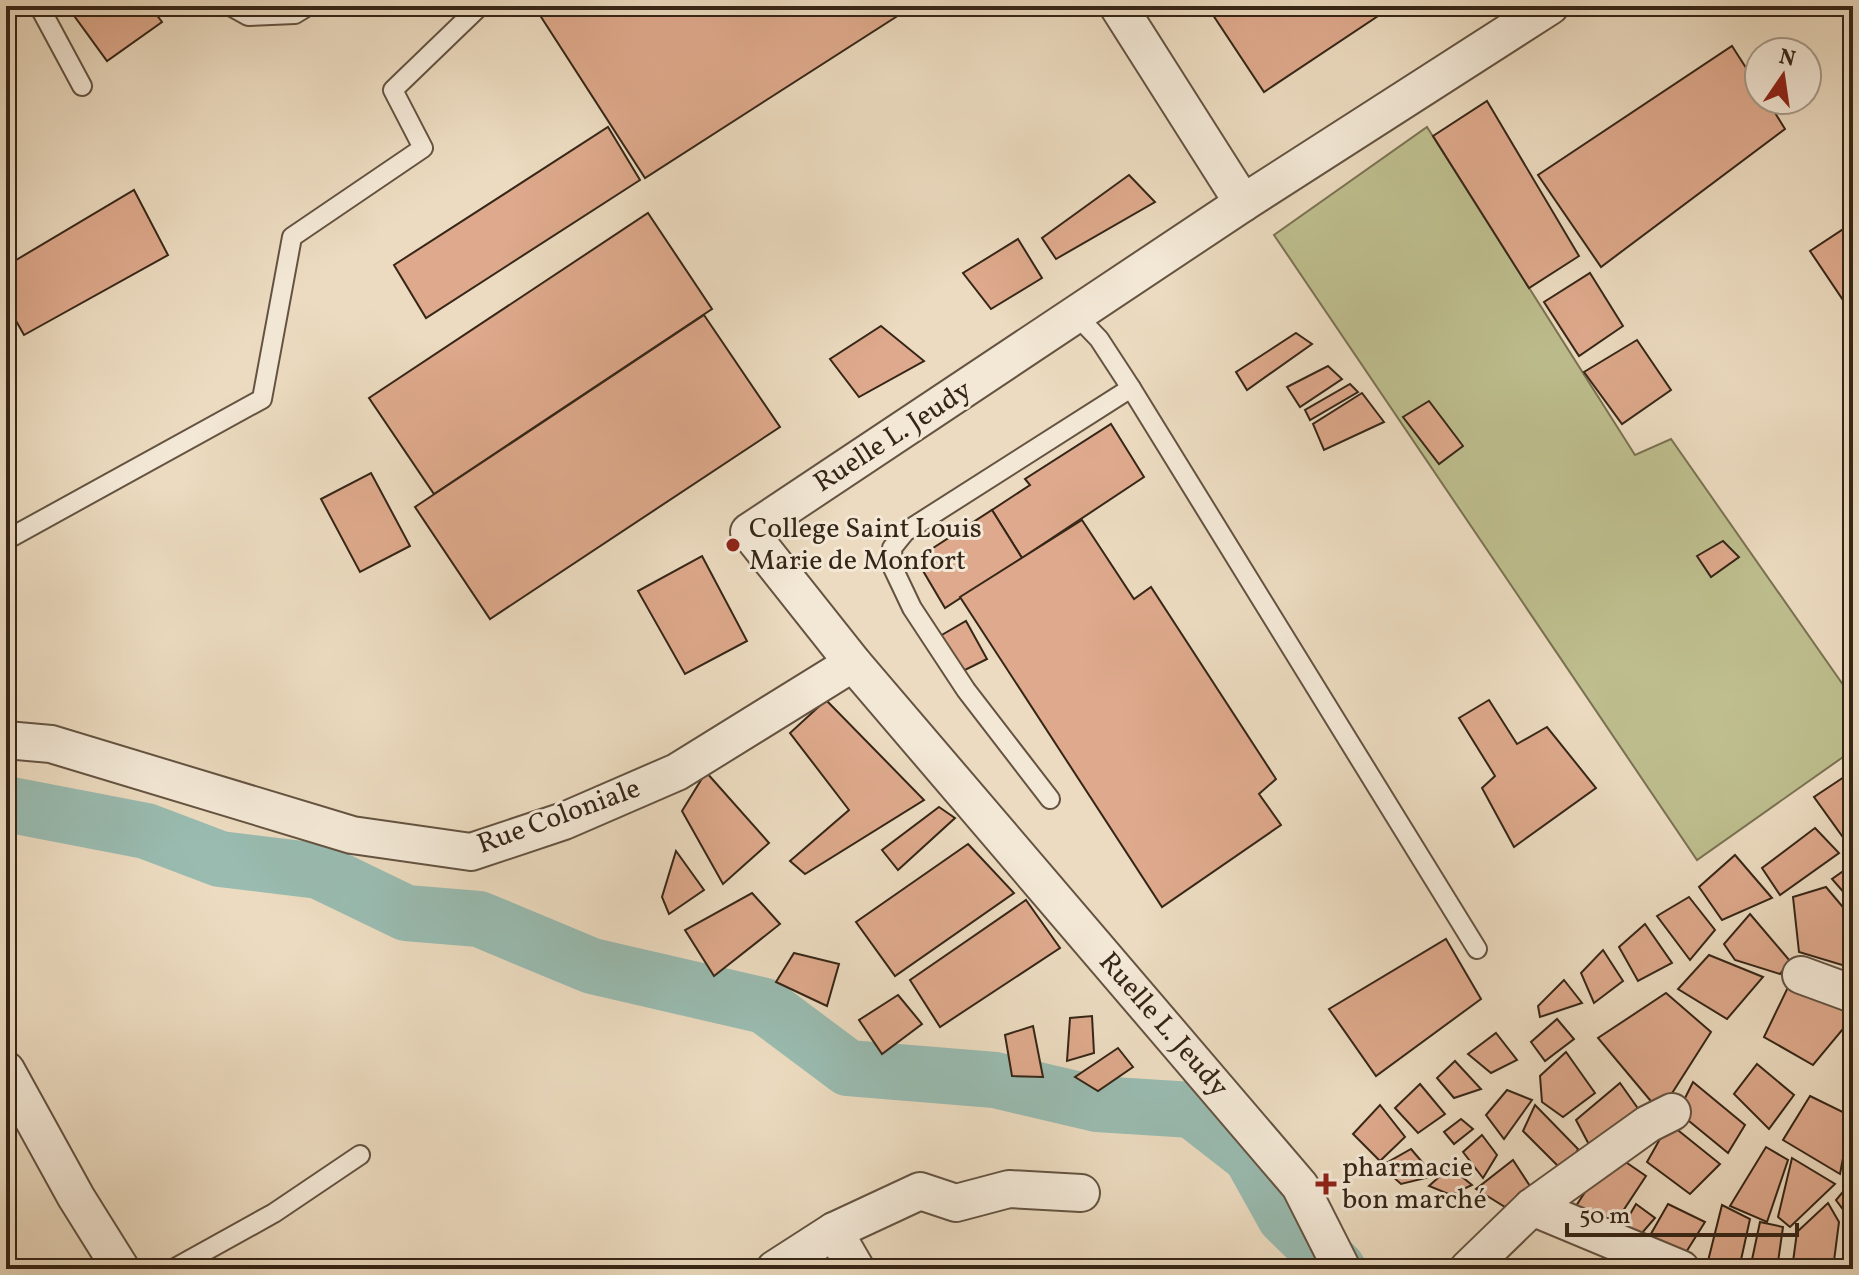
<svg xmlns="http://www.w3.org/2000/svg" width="1859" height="1275" viewBox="0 0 1859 1275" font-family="Vollkorn,serif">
  <rect width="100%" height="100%" fill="#ecdbc0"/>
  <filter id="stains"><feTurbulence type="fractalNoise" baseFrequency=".0025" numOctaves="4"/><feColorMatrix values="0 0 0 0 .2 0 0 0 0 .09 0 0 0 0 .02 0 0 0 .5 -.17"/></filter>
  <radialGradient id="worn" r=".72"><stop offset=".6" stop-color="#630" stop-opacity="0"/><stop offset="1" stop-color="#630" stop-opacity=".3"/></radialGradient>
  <!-- green -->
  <path fill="#bebe8e" stroke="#7a7252" stroke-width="2" d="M1427,127l208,328 36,-16 182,260v51l-156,110 -423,-625z"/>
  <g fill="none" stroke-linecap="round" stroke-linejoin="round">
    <!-- river -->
    <path stroke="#99bbb0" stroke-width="56" d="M6,804l140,27 74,28 99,12 87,42 73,6 113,47 173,40 83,62 147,12 102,24 95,6 59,46 34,61 53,52"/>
  </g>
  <!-- building -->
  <g fill="#dea98c" stroke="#362617" stroke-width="2">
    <path d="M67,6h83l12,16 -55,39z"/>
    <path d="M534,6h379l-268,172z"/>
    <path d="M1207,6h186l-129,86z"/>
    <path d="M1732,46l27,42v12h8l18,29 -184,138 -63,-92z"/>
    <path d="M1487,101l92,155 -50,32 -96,-152z"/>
    <path d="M608,127l32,53 -214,138 -32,-53z"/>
    <path d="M1129,175l26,27 -99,57 -14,-21z"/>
    <path d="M134,190l34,65 -144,80 -18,-32v-37z"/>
    <path d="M648,213l64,96 -278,185 -65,-96z"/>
    <path d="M1845,228l8,12v53l-10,7 -33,-49z"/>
    <path d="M1018,239l24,39 -51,31 -28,-36z"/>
    <path d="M1590,273l33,53 -44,30 -35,-54z"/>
    <path d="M704,315l76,112 -290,192 -75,-112z"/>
    <path d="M881,326l43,35 -65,36 -29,-38z"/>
    <path d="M1296,333l16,11 -65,46 -11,-18z"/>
    <path d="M1637,340l34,50 -49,34 -38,-52z"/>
    <path d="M1328,366l14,13 -42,28 -13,-20z"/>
    <path d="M1350,384l8,8 -48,28 -5,-10z"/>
    <path d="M1362,393l22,29 -60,28 -11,-26z"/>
    <path d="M1429,401l34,45 -24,18 -36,-47z"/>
    <path d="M1111,424l33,53 -122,81 -30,-48 38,-25 -5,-6z"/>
    <path d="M371,473l39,73 -50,26 -39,-73z"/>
    <path d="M992,510l30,48 -77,50 -29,-49z"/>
    <path d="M1082,520l52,79 17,-12 125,192 -17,15 22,31 -119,82 -202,-310z"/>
    <path d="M1723,541l16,16 -28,20 -14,-21z"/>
    <path d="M702,556l45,85 -62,33 -47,-83z"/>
    <path d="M966,621l21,38 -26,13 -21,-36z"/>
    <path d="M826,700l98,100 -119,74 -15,-13 59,-51 -59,-77z"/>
    <path d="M1489,700l28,44 30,-17 49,61 -82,59 -32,-59 13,-12 -36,-58z"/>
    <path d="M1853,771v63l-8,6 -31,-43z"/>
    <path d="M706,772l63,71 -46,41 -41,-73z"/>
    <path d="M939,807l16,11 -57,52 -16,-20z"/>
    <path d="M1815,828l24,25 -59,42 -18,-27z"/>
    <path d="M968,844l46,49 -119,83 -39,-54z"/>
    <path d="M676,851l28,39 -35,24 -7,-17z"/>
    <path d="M1735,855l37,43 -50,22 -23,-33z"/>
    <path d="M1849,867l4,4v32l-21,-24z"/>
    <path d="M1826,887l27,32 -1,49 -53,-16 -6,-55z"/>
    <path d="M752,893l28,31 -66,52 -29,-46z"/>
    <path d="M1689,897l26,33 -25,30 -33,-44z"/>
    <path d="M1026,900l34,48 -120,79 -30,-47z"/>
    <path d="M1750,914l40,47 -10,13 -45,-14 -11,-16z"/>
    <path d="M1645,924l27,39 -34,18 -19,-34z"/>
    <path d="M1446,939l35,60 -105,77 -47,-67z"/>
    <path d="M1603,950l20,31 -29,22 -13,-30z"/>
    <path d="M794,953l45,11 -12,42 -51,-24z"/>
    <path d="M1709,955l54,22 -36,42 -49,-30z"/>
    <path d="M1564,980l18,23 -42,14 -2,-11z"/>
    <path d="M1791,981l62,21v15l-40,48 -49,-28z"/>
    <path d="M1666,993l45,39 -51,80 -62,-74z"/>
    <path d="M898,995l24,29 -40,30 -23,-34z"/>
    <path d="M1092,1016l2,37 -27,8 3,-43z"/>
    <path d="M1557,1019l17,20 -29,22 -14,-19z"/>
    <path d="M1033,1026l10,51 -31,-1 -7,-41z"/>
    <path d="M1496,1033l21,27 -26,13 -23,-19z"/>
    <path d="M1118,1048l15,19 -35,24 -23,-14z"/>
    <path d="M1566,1052l29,41 -32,24 -21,-15 -2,-26z"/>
    <path d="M1455,1061l26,28 -27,9 -17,-20z"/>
    <path d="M1757,1064l37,31 -25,34 -35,-35z"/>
    <path d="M1693,1082l52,43 -17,28 -50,-41z"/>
    <path d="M1620,1083l24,34 -50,37 -18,-34z"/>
    <path d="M1420,1084l25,30 -27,19 -23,-25z"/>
    <path d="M1507,1090l25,10 -28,39 -18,-24z"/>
    <path d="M1810,1096l41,20 -11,58 -57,-34z"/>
    <path d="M1380,1105l25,32 -25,24 -27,-27z"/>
    <path d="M1535,1105l43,44 -11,26 -44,-44z"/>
    <path d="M1461,1119l12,10 -19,15 -10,-12z"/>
    <path d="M1669,1123l51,41 -30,30 -43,-32z"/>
    <path d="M1482,1135l15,20 -14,23 -20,-26z"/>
    <path d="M1766,1147l22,13 -21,62 -37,-16z"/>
    <path d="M1411,1149l23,27 -33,8 -20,-18z"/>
    <path d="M1611,1152l35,24 -35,53 -35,-23z"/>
    <path d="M1792,1158l43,26 -45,43 -12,-10z"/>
    <path d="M1513,1160l17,26 -25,21 -29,-18z"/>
    <path d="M1450,1167l22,18 -21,10 -22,-9z"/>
    <path d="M1853,1180v43l-17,-23z"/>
    <path d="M1828,1203l11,19 -6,47h-41l5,-37z"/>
    <path d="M1636,1204l19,14 -20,23 -17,-6z"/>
    <path d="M1668,1204l37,18 -22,35 -39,-11z"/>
    <path d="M1722,1205l28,14 -11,50h-33z"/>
    <path d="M1760,1222l23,5 -6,42h-27z"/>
  </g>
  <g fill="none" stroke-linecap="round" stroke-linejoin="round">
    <defs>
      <g id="lane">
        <path d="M39,6l43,80"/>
        <path d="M230,6l18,10 47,-2 13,-8"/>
        <path d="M1077,316l22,23 32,49 346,561"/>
        <path d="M6,540l256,-141 30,-162 131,-89 -30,-58 87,-84"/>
        <path d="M1050,799l-84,-109 -54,-82 -19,-40 -1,-20 13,-16 226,-144"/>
        <path d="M173,1269l101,-56 86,-58"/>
      </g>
      <g id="street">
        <path d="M1118,6l125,197"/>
        <path d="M6,740l45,4 301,91 119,17 93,-31 113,-49 176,-109"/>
        <path d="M1801,975l52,19"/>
        <path d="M6,1070l70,127 45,72"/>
        <path d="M1532,1207l149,62"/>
        <path d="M775,1269l59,-38"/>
        <path d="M856,1269l-22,-38 86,-40 36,12 53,-14 72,4"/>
        <path d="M1342,1269l-42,-83 -447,-523 -104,-131 494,-329 307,-197"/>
        <path d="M1468,1269l64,-62 116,-83 24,-12"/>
      </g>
    </defs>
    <!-- lane casing -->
    <use href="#lane" stroke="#645341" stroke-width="22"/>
    <!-- street casing -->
    <use href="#street" stroke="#645341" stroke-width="40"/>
    <!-- lane -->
    <use href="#lane" stroke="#f3e8d6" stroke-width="18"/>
    <!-- street -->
    <use href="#street" stroke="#f3e8d6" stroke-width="36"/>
  </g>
  <!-- markers -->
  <g fill="#8f2418" stroke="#f3e8d6" stroke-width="3">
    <circle cx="733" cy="545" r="8"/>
    <path d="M1322 1172h8v8h8v8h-8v8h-8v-8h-8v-8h8z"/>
  </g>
  <g text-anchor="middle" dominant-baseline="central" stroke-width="6" stroke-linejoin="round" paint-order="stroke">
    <!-- street labels -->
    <g font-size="28" fill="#362617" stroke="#f3e8d6">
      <text transform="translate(893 437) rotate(-33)">Ruelle L. Jeudy</text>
      <text transform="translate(559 817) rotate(-20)">Rue Coloniale</text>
      <text transform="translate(1163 1025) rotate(49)">Ruelle L. Jeudy</text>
    </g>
    <!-- poi labels -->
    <g font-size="28" fill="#362617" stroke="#f3e8d6" text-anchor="start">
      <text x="749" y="529">College Saint Louis<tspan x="749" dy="32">Marie de Monfort</tspan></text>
      <text x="1342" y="1168">pharmacie<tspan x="1342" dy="32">bon marché</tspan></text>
    </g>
  </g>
  <!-- margin -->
  <rect width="1859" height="1275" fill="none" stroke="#ecdbc0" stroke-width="32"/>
  <rect x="8" y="8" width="1843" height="1259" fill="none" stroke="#362617" stroke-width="4"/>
  <rect x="16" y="16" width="1827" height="1243" fill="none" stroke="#362617" stroke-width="2"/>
  <!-- north arrow -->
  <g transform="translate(1783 76) rotate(13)"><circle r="38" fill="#f3e8d6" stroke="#a79a8a" stroke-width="2"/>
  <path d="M0-6L14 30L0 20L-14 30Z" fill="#8f2418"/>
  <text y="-12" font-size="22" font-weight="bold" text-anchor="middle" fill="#362617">N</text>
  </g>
  <!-- scale -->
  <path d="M1567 1223v12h230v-12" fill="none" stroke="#362617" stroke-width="4"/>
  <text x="1579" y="1223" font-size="24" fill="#362617" stroke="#f3e8d6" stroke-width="6" paint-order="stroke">50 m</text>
  <rect width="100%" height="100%" filter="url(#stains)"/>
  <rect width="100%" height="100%" fill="url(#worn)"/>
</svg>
